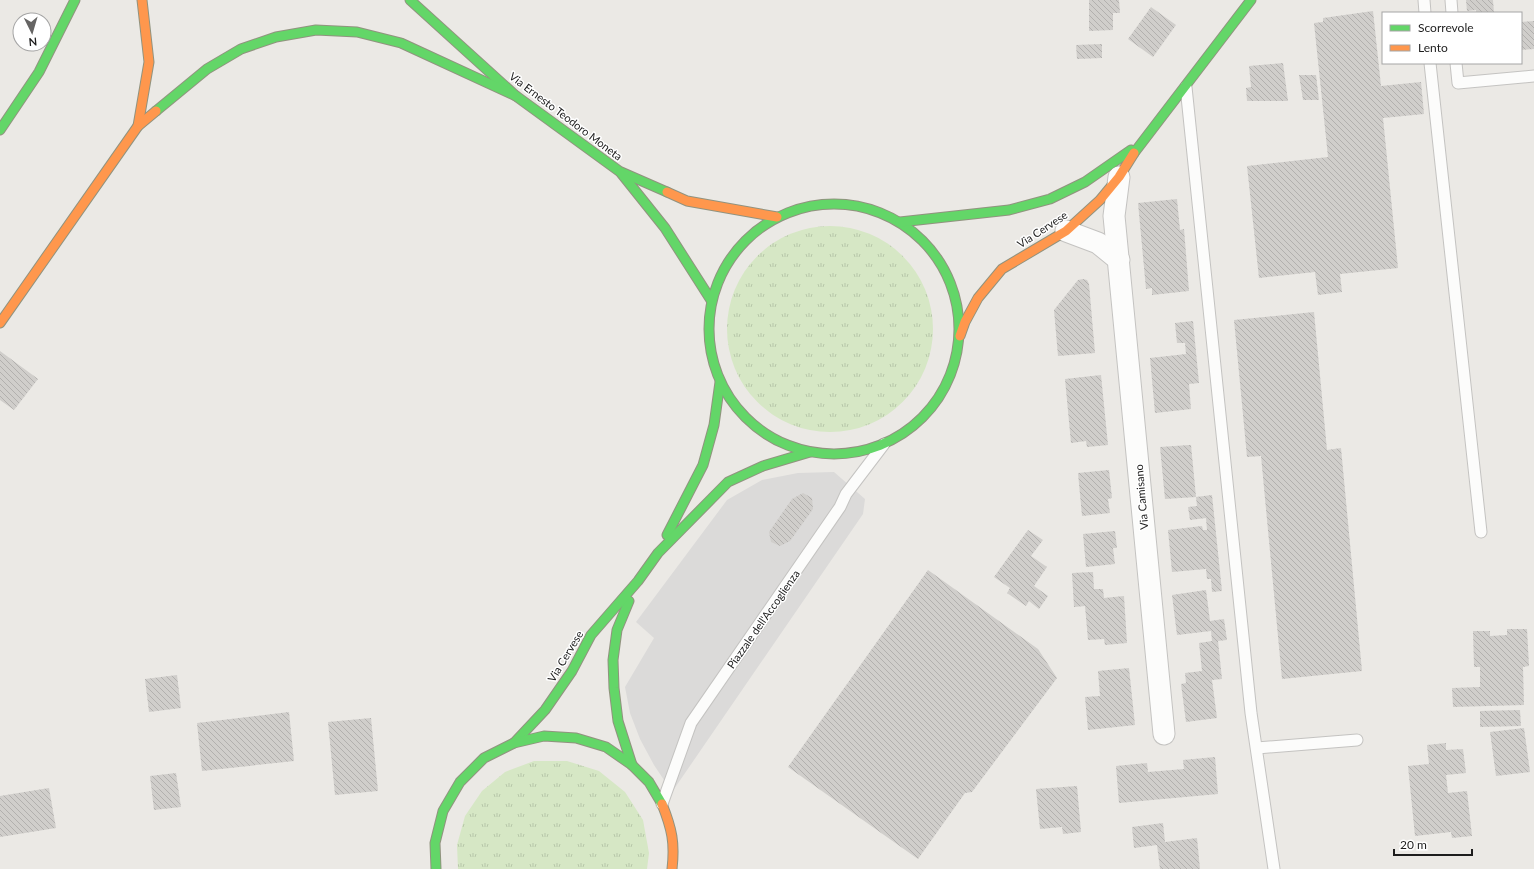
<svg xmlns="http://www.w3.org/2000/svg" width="1534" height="869" viewBox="0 0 1534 869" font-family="Lato,sans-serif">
  <defs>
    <pattern id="grass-tufts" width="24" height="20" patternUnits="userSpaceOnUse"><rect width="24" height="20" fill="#d6e7c5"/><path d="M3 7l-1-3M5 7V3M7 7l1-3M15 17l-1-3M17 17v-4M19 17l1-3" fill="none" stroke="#b7c6a9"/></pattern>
    <pattern id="building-back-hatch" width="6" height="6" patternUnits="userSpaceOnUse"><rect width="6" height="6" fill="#d0cecb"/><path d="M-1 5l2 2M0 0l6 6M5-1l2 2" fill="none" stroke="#b2b0ae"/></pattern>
  </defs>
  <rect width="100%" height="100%" fill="#ebe9e5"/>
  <!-- grass -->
  <g fill="url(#grass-tufts)">
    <circle cx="830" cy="329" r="103"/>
    <path d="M534,761h33l32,10 26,21 18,28 6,33 -2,16h-189l-1,-24 8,-29 17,-25 23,-19z"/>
  </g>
  <!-- parking -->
  <path fill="#dbdad9" d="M834,472l31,27 -2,15 -191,278 -18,-27 -14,-26 -10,-26 -5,-26 29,-49 -18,-16 91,-122 35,-20 36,-7z"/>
  <!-- building -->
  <g fill="url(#building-back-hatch)">
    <path d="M1089,0h30l1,13h-7v17l-24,1z"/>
    <path d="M1466,0h27l1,13h-18v-3l-9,1z"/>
    <path d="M1151,7l25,18 -23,32 -25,-18z"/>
    <path d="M1373,11l8,75 40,-4 3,32 -41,4 15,150 -58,6 2,18 -24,3 -3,-23 -56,6 -12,-112 81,-9 -14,-134 9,-1v-4z"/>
    <path d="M1534,21v28l-13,1v-28z"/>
    <path d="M1102,44v14l-25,1 -1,-14z"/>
    <path d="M1283,63l5,38h-41l-1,-13 5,-1 -2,-21z"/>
    <path d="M1299,75h17l3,25h-16z"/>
    <path d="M1177,199l3,31 4,-1 5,62 -37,4v-7l-6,1 -8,-86z"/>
    <path d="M1083,279l4,1 2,4 6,69 -37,3 -4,-46 24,-30z"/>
    <path d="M1314,312l13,138 14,-2 21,223 -80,8 -21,-223 -14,1 -13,-137z"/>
    <path d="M1193,321l6,62 -10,1 2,25 -36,4 -5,-55 36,-4 -1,-11h-8l-2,-20z"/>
    <path d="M0,351l38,28 -24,31 -14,-10z"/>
    <path d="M1101,375l7,70 -21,2 -1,-6 -15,2 -6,-64z"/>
    <path d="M1189,445h2l5,52 -31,2 -5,-52z"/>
    <path d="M1109,470l3,28 -4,1 2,14 -28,3 -4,-43z"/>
    <path d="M803,493l9,5 1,11 -23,32 -10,5 -9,-4 -2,-10 23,-33z"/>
    <path d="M1212,495l10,96 -10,1 -1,-13h-4l-1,-10 -34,3 -4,-42 34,-4 1,4h4l-1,-12 -16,2 -2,-13 9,-1 -1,-9z"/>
    <path d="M1028,530l15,10 -12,16 16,11 -13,19 14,10 -9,13 -10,-8 -3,5 -19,-13 3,-5 -16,-11z"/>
    <path d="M1115,531l2,17h-4l2,16 -29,3 -3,-33z"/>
    <path d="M928,570l110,79 19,29 -85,114 -7,1 -47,66 -130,-92z"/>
    <path d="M1093,572l1,17h9l1,9 20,-2 3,47 -22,2 -1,-6 -16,1 -3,-34 -11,1 -2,-34z"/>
    <path d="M1206,590l4,31 14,-2 3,21 -9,1 4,38 -10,1 5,38 -31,4 -5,-38 5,-1 -1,-10 17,-2 -3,-28 13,-2 -1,-10 -34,4 -5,-40z"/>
    <path d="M1507,629h20l2,37 -6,1 1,38 -71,2 -1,-19 28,-1v-20h-6l-1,-36h17v5l17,-1z"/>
    <path d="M1129,668l6,57 -47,5 -3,-33 15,-1 -2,-25z"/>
    <path d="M177,675l4,33 -32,4 -4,-33z"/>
    <path d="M1520,710l1,16 -41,1v-16z"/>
    <path d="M289,712l5,49 -92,10 -5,-48z"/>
    <path d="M371,718l7,73 -43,4 -7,-73z"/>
    <path d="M1524,728l6,44 -34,4 -6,-44z"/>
    <path d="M1446,743v7l17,-1 3,24 -20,2 2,18 19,-2 5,45 -20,2 -1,-6 -36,4 -7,-70 21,-2 -2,-19z"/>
    <path d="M1215,757l3,37 -99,9 -3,-37 31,-3 1,9 36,-3 -1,-9z"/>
    <path d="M176,773l5,34 -27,3 -4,-34z"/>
    <path d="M1077,786l4,46 -18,2 -1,-7 -22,2 -4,-40z"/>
    <path d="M49,788l7,40 -56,9v-41z"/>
    <path d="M1163,823l2,19 32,-4 3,31h-40l-3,-24 -23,3 -2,-21z"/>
  </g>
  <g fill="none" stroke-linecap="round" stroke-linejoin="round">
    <defs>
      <g id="lane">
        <path d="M1424,0l1,13"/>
        <path d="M1451,0l1,13"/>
        <path d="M1430,63l51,469"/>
        <path d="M1456,63l2,20 76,-7"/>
        <path d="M1186,87l65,626 23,156"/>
        <path d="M1257,748l100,-8"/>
        <path d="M662,804l29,-81 149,-216 6,-13 38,-50"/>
      </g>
      <g id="street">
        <path d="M1119,177l-5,39 50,518"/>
        <path d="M1066,231l32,12 21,17"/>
      </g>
      <g id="fast">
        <path d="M410,0l106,96 103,75 48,21"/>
        <path d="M156,111l51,-42 34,-20 35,-12 40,-7 41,2 44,11 115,53"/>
        <path d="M0,130l39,-58 36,-72"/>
        <path d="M1134,153l117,-153"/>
        <path d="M621,173l44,55 46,72"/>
        <circle cx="834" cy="329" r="125"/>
        <path d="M900,222l109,-12 41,-11 35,-17 46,-32"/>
        <path d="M667,535l36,-70 11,-40 6,-43"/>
        <path d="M629,601l-12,29 -4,30 1,28 4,33 14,44"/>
        <path d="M514,743l31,-33 27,-39 19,-36 47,-54 20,-28 70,-71 35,-16 47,-14"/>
        <path d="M436,869l-1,-26 8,-32 17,-29 24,-24 30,-15 30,-7 32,2 30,9 26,18 17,17 13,22"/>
      </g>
      <g id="slow">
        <path d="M138,126l11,-64 -7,-62"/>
        <path d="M667,192l20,9 90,16"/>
        <path d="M0,323l138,-197 18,-15"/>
        <path d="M960,336l5,-14 13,-24 24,-29 64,-38 34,-31 19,-23 15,-24"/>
        <path d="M662,804c10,25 13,39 10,65"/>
      </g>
    </defs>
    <!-- lane casing -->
    <use href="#lane" stroke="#c4c3c1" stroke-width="13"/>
    <!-- street casing -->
    <use href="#street" stroke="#c4c3c1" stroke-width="23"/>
    <!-- fast casing -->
    <use href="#fast" stroke="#91937f" stroke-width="11"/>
    <!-- slow casing -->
    <use href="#slow" stroke="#91937f" stroke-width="11"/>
    <!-- lane -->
    <use href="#lane" stroke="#fcfcfb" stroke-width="11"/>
    <!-- street -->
    <use href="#street" stroke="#fcfcfb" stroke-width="21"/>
    <!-- fast -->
    <use href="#fast" stroke="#63d668" stroke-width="9"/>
    <!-- slow -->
    <use href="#slow" stroke="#ff974d" stroke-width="9"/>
  </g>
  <g text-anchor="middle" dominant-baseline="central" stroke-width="3" stroke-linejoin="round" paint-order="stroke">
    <!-- street labels -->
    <g font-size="11" fill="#1d1d1d" stroke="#fff">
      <text transform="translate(566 116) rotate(37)">Via Ernesto Teodoro Moneta</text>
      <text transform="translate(1042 229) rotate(-33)">Via Cervese</text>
      <text transform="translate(1141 497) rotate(-95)">Via Camisano</text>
      <text transform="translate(763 619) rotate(-55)">Piazzale dell'Accoglienza</text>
      <text transform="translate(565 656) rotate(-59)">Via Cervese</text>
    </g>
  </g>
  <!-- legend -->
  <rect x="1382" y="12" width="140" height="52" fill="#ffffff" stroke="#a5a5a5"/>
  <rect x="1390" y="25" width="20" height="6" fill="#63d668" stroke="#a5a5a5"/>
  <text x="1418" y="32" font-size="12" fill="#1d1d1d">Scorrevole</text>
  <rect x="1390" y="45" width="20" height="6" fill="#ff974d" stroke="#a5a5a5"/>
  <text x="1418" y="52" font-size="12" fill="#1d1d1d">Lento</text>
  <!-- north arrow -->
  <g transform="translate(32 32) rotate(175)"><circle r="19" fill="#ffffff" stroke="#a5a5a5"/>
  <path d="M0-3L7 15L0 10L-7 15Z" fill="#656463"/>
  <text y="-6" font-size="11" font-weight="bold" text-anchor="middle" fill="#1d1d1d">N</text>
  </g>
  <!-- scale -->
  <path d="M1394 849v6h78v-6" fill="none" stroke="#1d1d1d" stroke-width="2"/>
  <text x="1400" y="849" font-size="12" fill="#1d1d1d" stroke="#ffffff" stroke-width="3" paint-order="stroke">20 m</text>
</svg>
